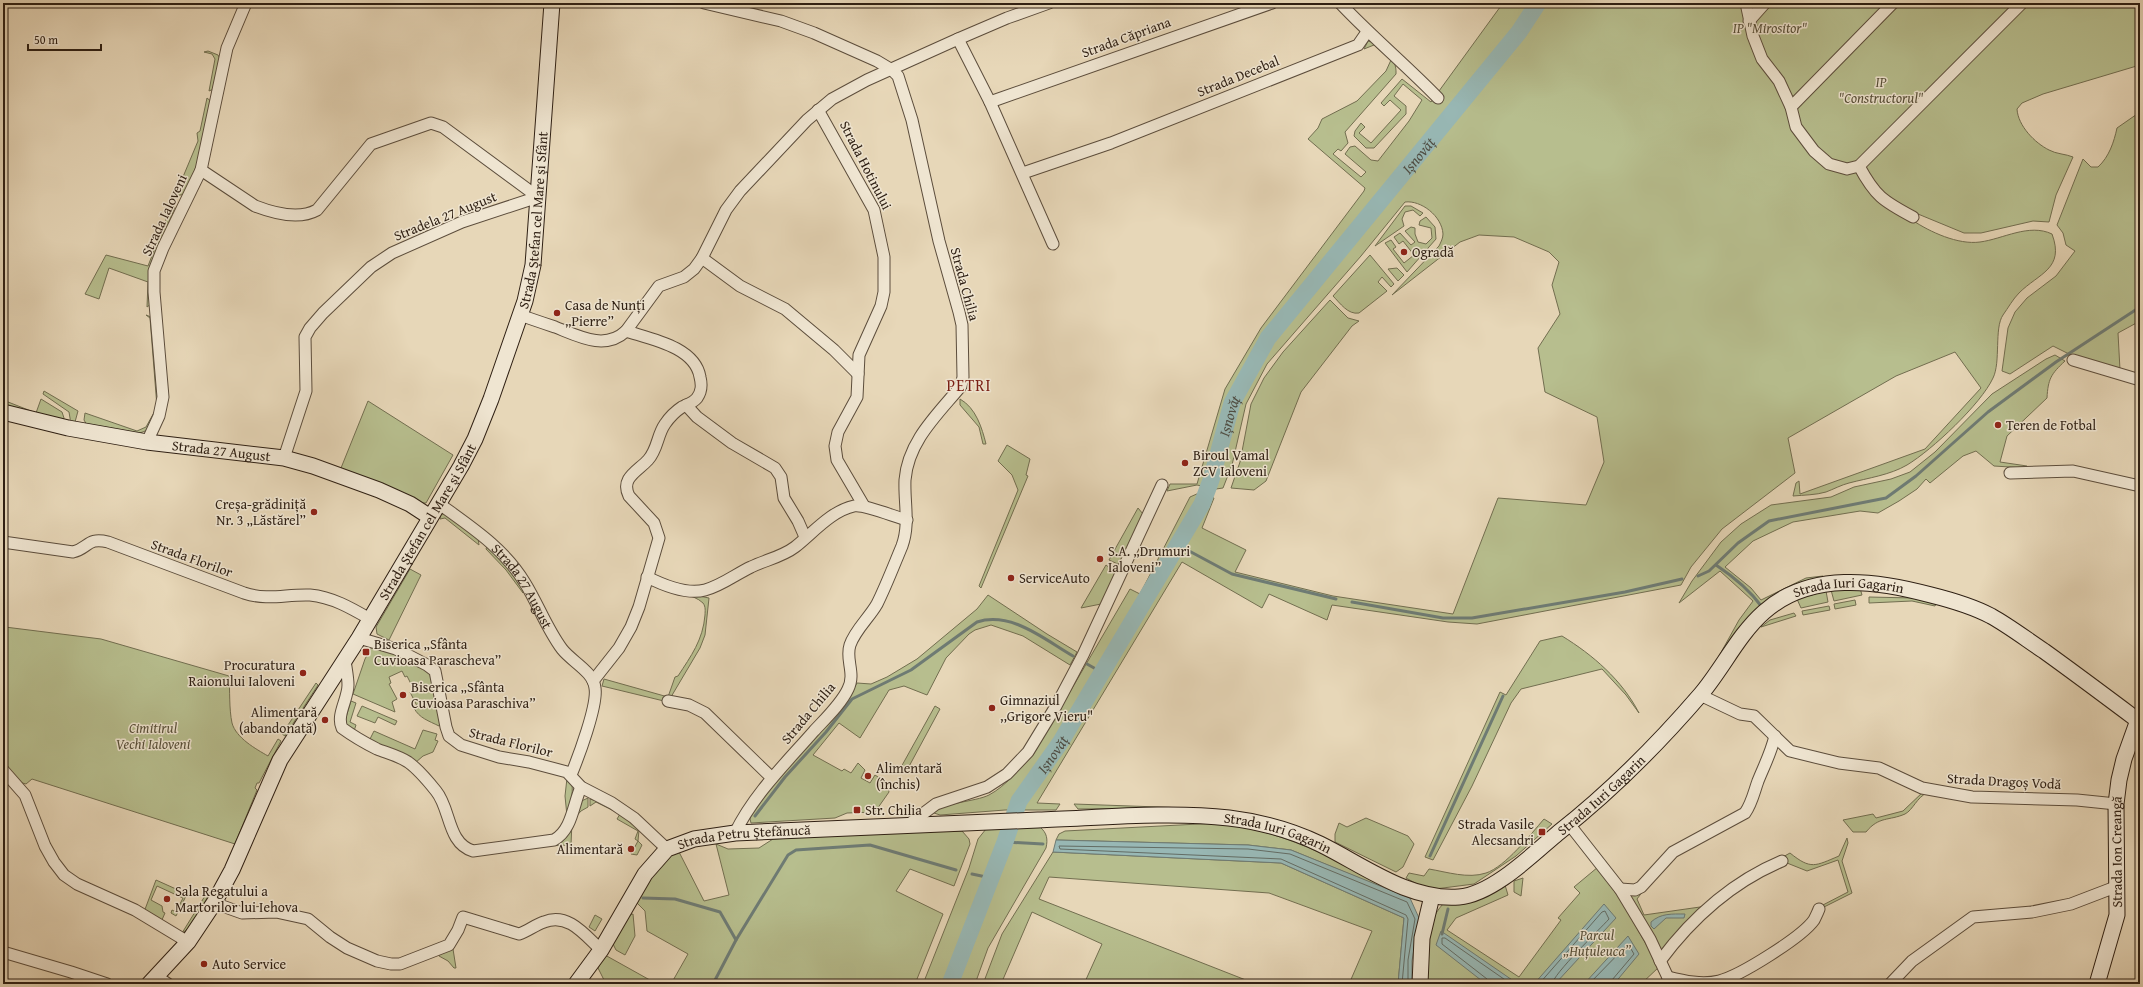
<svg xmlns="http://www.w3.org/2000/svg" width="2143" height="987" viewBox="0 0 2143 987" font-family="'Gentium Book Plus',serif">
  <rect width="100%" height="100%" fill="#e7d7b8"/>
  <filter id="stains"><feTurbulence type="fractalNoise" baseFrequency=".005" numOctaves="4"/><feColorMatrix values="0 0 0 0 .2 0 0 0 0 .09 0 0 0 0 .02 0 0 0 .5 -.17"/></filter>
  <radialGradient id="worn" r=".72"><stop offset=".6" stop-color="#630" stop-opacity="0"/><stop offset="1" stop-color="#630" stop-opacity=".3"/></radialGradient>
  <!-- green -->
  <g fill="#b7be8e" stroke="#726e50">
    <path d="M1503,3h637v62l-97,29 -21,9 -5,6c1,17 18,34 32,41 7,4 17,4 24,7l-17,38 -7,27 -16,-1 -52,12h-17l-46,-19 -6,6c18,12 46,25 68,22 23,-3 49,-19 72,-8 13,35 -13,39 -33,59 -6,6 -11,15 -16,22 -9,13 -2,47 -10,63 -12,26 -61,72 -86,87 -17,10 -39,13 -58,18 -8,2 -15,6 -23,9 -10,3 -22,3 -33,4l3,-13 3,-2 1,13 125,-45 56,-61 -26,-36 -59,24 -108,62 7,35 -73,56 -31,38 -10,18 -204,39 -29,-2 -116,-17 -5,15 -58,-26 -7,14 -80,-46 -145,241 23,1 -4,6h-51l-65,5 -6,-2c10,-11 41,-11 55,-18 17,-9 31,-27 44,-40l97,-166 10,5 50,-97 9,-4 15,5 -12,30 44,22 -11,22 98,24 120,18 45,-116 88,7 18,-43 -7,-45 -52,-25 -7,-44 22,-34 -8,-29 7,-23 -10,-10 -35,-15 -35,-2 -19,7 -68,53 47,-49c2,-4 4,-8 4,-12 -1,-18 -22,-34 -38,-32l-44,54 -94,108 -21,40 -14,61 -9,23 -7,1 -19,-4 -30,6 3,-7h27l28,-95 36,-61 103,-137 1,-3 -57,-49 10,-11 4,-9 35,-18 29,-30 5,-11 -17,-15 -10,4 4,-8 4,1c12,9 25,15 24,32l-51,58 3,11 -7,8 -3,-2 -5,5 28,23 5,-5 -21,-18 5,-7 5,-1 16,14 7,1 31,-40 13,-21 -19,-16 -9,12 12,10v8l-32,34h-8l-12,-12 1,-5 6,-8 4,4 -6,6 12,10 30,-33 -11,-10 -6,6 -3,-3 21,-24 29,23z"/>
    <path d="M208,51l10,4 3,6 -5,27 -7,3 6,-32 -3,-5 -8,-2z"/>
    <path d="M207,98l6,5 -17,68 -10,23 -11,2 23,-55 -1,-8 3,-2z"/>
    <path d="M2140,112v209l-22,12 2,37 -45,-13 -22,-11 -43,28 -8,-3 6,-43 7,-16 12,-14 29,-22 19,-25 -9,-6 -3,-12 -6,-8 26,-66 8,8h7c11,-10 16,-25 19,-39z"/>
    <path d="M172,204l3,3 -26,65 2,32 -4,3 1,-25 -39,-14 -10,31 -14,-5 21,-39 42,11z"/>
    <path d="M1405,206h6l12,7 -3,3 -7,-6 -8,2 -3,7 2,7 -29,20z"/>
    <path d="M1426,217l9,10 1,12 -29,33 -22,-29 6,-3 5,7 -3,2 11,14 10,-8 -11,-14 -4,3 -5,-7 6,-4 11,12 4,-3 -10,-11 6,-4 4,1v6l3,8 8,2 6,-6 -1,-10 -12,-3 1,-4z"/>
    <path d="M1370,255l24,29 -3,3 -9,-10 -4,5 9,9 -28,22c-11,2 -19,-10 -26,-17z"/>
    <path d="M1397,268l7,7 -6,6 -10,-12z"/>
    <path d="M1330,300l18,18 11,3 -7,5 -51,66 -35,89 -12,9 -23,-2 9,-26 11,-58 13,-26 19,-26z"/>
    <path d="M146,315l5,2 9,90 -12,23 -11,4 -49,-7 -4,-7 1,-7 52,18 9,-4 11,-20 -7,-89z"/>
    <path d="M2055,355l10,6c-14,13 -17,18 -18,37l-40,38 -7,26 27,4 -1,2 -32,-2 -18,-15 -13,5 -33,27 -4,-4 -9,10 -18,12 -21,12 -18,-2 -67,11 -40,19 -28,26 26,21 10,12 45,-22 17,-2 -3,4 -13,3 -85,75 -3,-2 20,-36 14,-19 -33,-30 -41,32 13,-22 29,-39 20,-18 30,-19 60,-8 23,-10 37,-8 19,-7 25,-20 57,-58 54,-35z"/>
    <path d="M44,391l34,20 -3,11 -4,2 -2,-12 -26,-18z"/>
    <path d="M41,399l21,13 2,6 -2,5 -59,-15v-8l33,13z"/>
    <path d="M960,399c16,9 22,29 26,45h-3l-4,-17 -19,-22z"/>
    <path d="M368,401l85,54 -27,48h-4l-81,-35z"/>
    <path d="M1007,445l23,14 -4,16 2,1 -47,112 -2,-2 39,-96 -6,-15 -14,-14z"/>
    <path d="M1138,508l5,6 -23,51 -11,-5z"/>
    <path d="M441,514h3l34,24 1,7 -34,-27 -5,1z"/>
    <path d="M488,543l36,43 -1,7 -17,-23 -20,-21z"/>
    <path d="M1106,565l10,8 -15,31 -20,4z"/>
    <path d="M410,569l11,6 -32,65 -12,-6 -1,-7z"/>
    <path d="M1860,588l2,7 -28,6 -3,-11z"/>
    <path d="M1826,591l2,11 -27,6 -4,-9z"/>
    <path d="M684,593l25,5 -4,37 -5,13 -32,54 -66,-16 2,-7 64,18 7,-20 3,-1c13,-20 25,-36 27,-61 0,-4 1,-8 -2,-12 -5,-5 -13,-7 -19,-10z"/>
    <path d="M988,595l59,39 30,18 -7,13 -47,-29 -32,-11 -16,5 -6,4 -23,24 -19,37 -23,-9 -15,4 -29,48 -21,-15 -26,32 29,16 2,-2 7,4 7,-10 7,7 -4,8 9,5 5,-8 12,8 2,9 -14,20 -28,1 -12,5 -84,5 -1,-4 1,-5 21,-29 77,-88 8,-14 14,1 16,-7 30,-18 60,-50z"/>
    <path d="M1869,597l44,1 23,6 -1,2 -23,-5 -43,2z"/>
    <path d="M1855,600l1,5 -21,4 -1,-5z"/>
    <path d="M1829,606l1,4 -27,5 -1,-4z"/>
    <path d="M1794,613l2,3 -35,11 9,-7z"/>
    <path d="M5,627l96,12 128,37c1,15 0,33 3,47 4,15 24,26 36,33l10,-17 3,2 -22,42h-2l-2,5 2,2 -22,54 -203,-65 -6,5c-11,-2 -19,-13 -23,-23v-128z"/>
    <path d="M1562,636c31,19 60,44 77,77l-13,-18 -24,-26 -81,20 -10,14 -39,83 -39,74 -8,-3 75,-165 6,3 34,-54z"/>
    <path d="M371,648l23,3 37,22 9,50 -1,3c-10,-5 -20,-8 -25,-18l3,-2 -7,-14 4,-2 -7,-14 -2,1 -3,-6 -13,6 2,6 -2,1 8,15 -5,3 3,10 -42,-18 12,-35z"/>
    <path d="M316,683l2,2 -33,51 -3,-2z"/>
    <path d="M351,701l5,2 -6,19 6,3 -2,6 -10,-7z"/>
    <path d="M362,706l35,15 -2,4 -17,-8 -3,6 -18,-7z"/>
    <path d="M935,706l5,3 -34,63 -6,-3z"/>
    <path d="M423,730l14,4 -2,6 3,1 -5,11 -10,4 -8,7 -45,-24 4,-8 41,18z"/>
    <path d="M562,773l10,10c1,12 -1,21 -5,33l-2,-20 2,-18z"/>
    <path d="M1924,791l3,2c-10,4 -14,17 -22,21 -16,7 -26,2 -39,18h-13l-10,-12 30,-6 3,4 27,-7z"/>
    <path d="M588,798v9l-7,4 -9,10 -1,24 -35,1 16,-3 25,-40z"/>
    <path d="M590,799l21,7 28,24 -1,11 4,4 -5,10 -6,-1 7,-13 -3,-2 3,-8 -21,-12 3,-5 -24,-12 -6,4z"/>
    <path d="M1074,804l113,4 -109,1z"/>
    <path d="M1366,818l42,18 6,8 -11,23 -7,5 -61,-30v-8l4,-11 8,4z"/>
    <path d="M1544,819l8,5 -36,32 -42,28 -39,5 -18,-5 -11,-6 3,-5 15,3 5,-7c18,3 39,10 57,4 19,-6 45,-39 58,-54z"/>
    <path d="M1218,823c44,5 83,20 122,39 15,7 29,13 41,25l-90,-37 -43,-5 -192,-5 3,-6 6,-3z"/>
    <path d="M1040,827c7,6 8,12 6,21l-58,100 -13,36h-52l46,-116 9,-29 8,-10z"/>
    <path d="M962,831l7,8 1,5 -16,42 -44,-17 -14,22 47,23 -28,70h-244l17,-30 -41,-23 -2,-20 -9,-9 26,-41 16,-11 26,51 25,-6 -13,-51 12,5 31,-1 14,-9 123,-7z"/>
    <path d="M1847,838l1,5 -6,18 10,32 -30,15 -1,-2 27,-14 -10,-32 -31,11 -20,-8 -6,-5 9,-5c21,17 25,13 49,3z"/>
    <path d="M1053,852l228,11 123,55 -6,66h-49l23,-53 -103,-38 -220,-16 -10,22 217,85h-172l18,-40 -70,-32 -31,72h-18l19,-50z"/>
    <path d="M1598,867l20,28 41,72 -18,17h-217c1,-26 0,-60 19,-80h10l52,-19 3,10 -52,23 -9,12 72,47 42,-57 -3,-2 22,-25 -6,-6z"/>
    <path d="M1523,878l-2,18 -7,-4v-11z"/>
    <path d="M156,880l31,14 -11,22 -5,-3 1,-3 4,2 7,-14 -26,-12 -6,14 11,6 1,6 2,1 -4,9 -17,-10z"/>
    <path d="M208,891l2,2c-6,10 -19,36 -28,40z"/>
    <path d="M1643,891l-6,8 7,16 63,-9 -46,48 -35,-60z"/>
    <path d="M633,914l2,22 -10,19 -9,-5 -4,-8 17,-27z"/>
    <path d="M595,915l7,4 -7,12 -6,-4z"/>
    <path d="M453,949l3,19h-2l-6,-7 -9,-5 1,-3z"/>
    <path d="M605,955l52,29h-51l-8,-16z"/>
  </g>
  <!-- water -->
  <g fill="#98b8b5" stroke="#6e7b74">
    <path d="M1056,840l192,5 43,5 119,48 9,20 -7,43v23h-14l6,-66 -123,-55 -228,-11z"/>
    <path d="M1604,904l12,14 -61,66h-21z"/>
    <path d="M1685,914l-1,4h-18l-12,11 -3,-3v-4c10,-9 21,-8 34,-8z"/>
    <path d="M1441,931l77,53h-32l-50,-39z"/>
    <path d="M1628,936l11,18 -25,30h-30z"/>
  </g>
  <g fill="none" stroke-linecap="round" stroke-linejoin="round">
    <!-- shore -->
    <g stroke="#636c64" stroke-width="1">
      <path d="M1402,984l6,-65 -2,-4 -125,-56 -221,-10 -1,-3 189,3 42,5 117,48 8,17 -7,41v24"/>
      <path d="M1488,984l-1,-5 -45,-35v-6h3l66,46"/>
      <path d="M1539,984l63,-72 3,-1 4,8c-9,10 -56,55 -57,65"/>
      <path d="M1589,984l39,-40 6,10 -22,26 -1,4"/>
    </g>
    <!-- stream -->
    <g stroke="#6e7b74" stroke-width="3">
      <path d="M1178,545l54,29 104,25"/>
      <path d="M1716,565c18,12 33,24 46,42"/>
      <path d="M1698,576l11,-5 29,-28 31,-22 117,-23 30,-22 72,-64 68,-50 84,-55"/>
      <path d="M1352,602l91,16h29l153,-26 57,-13"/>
      <path d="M1087,664l16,9"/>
      <path d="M755,816l30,-39 41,-45 26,-33 59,-29 66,-48c35,-11 68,18 96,34"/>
      <path d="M1005,842l38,2"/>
      <path d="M1430,856l73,-160"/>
      <path d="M972,874l19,4"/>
      <path d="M643,898l32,1 45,13 16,28 -23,44"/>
      <path d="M1442,934l6,-25"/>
      <path d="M736,940l52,-85 8,-5 74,-5 86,25"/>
      <path d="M610,983l1,1"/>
    </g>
    <!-- river -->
    <path stroke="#98b8b5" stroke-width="17" id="s1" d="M950,984l55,-142 14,-41 41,-58 142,-239 9,-24 21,-77 36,-65 251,-306 19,-29"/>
    <defs>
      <g id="street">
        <path d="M704,3l77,18 33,12 63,28 15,9 6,6 14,44 27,121 20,71 3,13 1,52 -2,9c-23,28 -53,55 -56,94 -1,23 5,44 -3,66 -8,19 -16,40 -25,58 -8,14 -22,26 -27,41 -5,15 6,28 -2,44 -7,15 -22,29 -34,42 -28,32 -60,63 -79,102"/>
        <path d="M1340,3c31,33 66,62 98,95"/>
        <path d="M1746,3l7,33 9,23 17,22 12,26 5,20 18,24 15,13 18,5 12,-3 163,-163"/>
        <path d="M1749,21l16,-18"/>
        <path d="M958,39l32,63 63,142"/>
        <path d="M990,102l282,-99"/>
        <path d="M1791,107l102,-104"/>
        <path d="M818,110l56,100 10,47v35l-3,14 -22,49 -2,42 -19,35 -3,14 2,14 27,46"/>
        <path d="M1859,166c16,30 24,35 54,51"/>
        <path d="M201,170l54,36c18,7 44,14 62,4l54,-66 60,-21 12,4 95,70"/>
        <path d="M1023,173l88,-30 247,-98 9,-13"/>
        <path d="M702,258l38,28 45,23 49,41 24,24"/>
        <path d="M520,315c11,4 23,8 35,12 23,9 50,24 71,4"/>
        <path d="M2073,360l67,20"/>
        <path d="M686,405l11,12 35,26 43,25 6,9 3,21 14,23 7,16"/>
        <path d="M147,442l12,-26 4,-19 -9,-105v-21l9,-23 38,-78 26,-122 19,-45"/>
        <path d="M284,458l22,-67 -1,-54 5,-9 13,-15 48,-46 21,-14 70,-31 76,-25"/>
        <path d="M2010,473l63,-2 67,15"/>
        <path id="s2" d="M438,503c33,24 66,45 87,80 13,21 22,46 37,66 10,13 31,22 33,39 3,17 -17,70 -24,87"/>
        <path d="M3,542l70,10c16,-4 14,-15 35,-10l136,51c25,8 41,1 66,2 22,2 41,13 60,24"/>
        <path d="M647,577c16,8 40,18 58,13 16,-4 31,-16 46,-23 14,-7 31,-10 44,-20 18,-14 36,-36 59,-41 10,-2 41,11 53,14"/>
        <path d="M359,638l37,11 31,16 8,6 11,56 3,9 12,9 38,12 30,5 38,10 14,15 31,16 22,15 33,31"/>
        <path d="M345,660c1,8 3,17 3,25 0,14 -12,30 -6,43 11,8 23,15 35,21 10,4 22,7 31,13 10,7 20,19 28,29 15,18 11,52 37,60l81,-11c18,-10 19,-35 27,-53"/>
        <path d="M593,681l26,-33 12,-21 8,-20 20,-69 -5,-15 -25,-27c-9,-18 9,-25 19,-36 10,-11 9,-25 17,-36 4,-6 11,-13 17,-17 6,-3 11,-4 15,-9 5,-7 5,-13 3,-21 -5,-30 -49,-38 -74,-46l33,-45 25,-9 10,-8 8,-11 24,-48 14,-19 67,-71 25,-21 35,-19 91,-41 49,-21 42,-15"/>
        <path d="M1700,695l40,19 14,2 36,35 49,12 40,5 43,20 50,9 105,3 39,4"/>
        <path d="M668,701l21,4 16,8 67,65"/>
        <path d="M3,770l22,25 20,51 9,16 10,13 13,9 58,26 53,32"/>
        <path d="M1569,824l51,65 30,50 21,45"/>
        <path d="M908,825l28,-21 51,-17 20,-13 21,-22 28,-46 27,-51 79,-170"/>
        <path d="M1620,889l15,1 6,-3 32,-35 72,-39c7,-10 9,-21 13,-32 6,-15 13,-28 17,-45"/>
        <path d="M214,903l28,10 34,-1 32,7 22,18 17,11 30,13 14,3h9l49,-19 9,-15 5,-13 56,17c9,-3 16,-9 25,-12 24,-10 41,13 57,28"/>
        <path d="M3,952l68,20 36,12"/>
        <path d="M1660,961c32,-43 72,-79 122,-100"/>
        <path d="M156,976l12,8"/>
        <path d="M1668,977c16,4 34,8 51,4 21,-5 83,-44 95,-61 2,-4 4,-8 5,-11"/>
        <path d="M1890,984l22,-23 61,-44 59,-5 39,-8 47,-18"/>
      </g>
      <g id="secondary">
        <path id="s3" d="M3,412l65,16 79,14 137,16 29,8 66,24 31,14 20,13"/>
        <path id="s4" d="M149,984l39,-42 26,-39 18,-33 48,-110 79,-122 102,-172 14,-27 16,-40 34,-98 8,-36 19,-262"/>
        <path id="s5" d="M576,984l25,-34 44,-76 22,-25 27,-10 41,-6c101,-5 202,-9 303,-13 60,-2 131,-9 191,-2 32,4 62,12 91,26 43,21 89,57 139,53 34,-3 74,-43 99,-64 52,-41 100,-89 143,-139 22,-26 37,-59 63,-82 46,-41 112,-32 167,-17 20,5 41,11 60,21 18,10 35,23 53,35 32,23 64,47 96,71"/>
        <path d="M1420,984l2,-46 10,-42"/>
        <path id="s6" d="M2097,984l20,-69 -1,-111 3,-24 5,-21 14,-39"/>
      </g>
    </defs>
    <!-- street casing -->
    <use href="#street" stroke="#5c4d3c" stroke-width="13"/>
    <!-- secondary casing -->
    <use href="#secondary" stroke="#2e1f13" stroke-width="17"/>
    <!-- street -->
    <use href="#street" stroke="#efe5d1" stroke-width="11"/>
    <!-- secondary -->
    <use href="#secondary" stroke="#efe5d1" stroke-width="15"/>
  </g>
  <!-- markers -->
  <g fill="#8f2418" stroke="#efe5d1" stroke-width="1.5">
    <circle cx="1404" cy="252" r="4"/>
    <circle cx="557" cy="313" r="4"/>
    <circle cx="1998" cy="425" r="4"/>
    <circle cx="1185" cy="463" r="4"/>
    <circle cx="314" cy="512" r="4"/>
    <circle cx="1100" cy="559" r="4"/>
    <circle cx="1011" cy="578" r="4"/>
    <rect x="362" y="648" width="8" height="8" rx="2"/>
    <circle cx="303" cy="673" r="4"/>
    <circle cx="403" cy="695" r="4"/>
    <circle cx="992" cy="708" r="4"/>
    <circle cx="325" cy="720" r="4"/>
    <circle cx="868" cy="776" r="4"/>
    <rect x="853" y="806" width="8" height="8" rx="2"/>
    <rect x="1538" y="828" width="8" height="8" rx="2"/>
    <circle cx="631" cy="849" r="4"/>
    <circle cx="167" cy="899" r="4"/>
    <circle cx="204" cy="964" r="4"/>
  </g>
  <g text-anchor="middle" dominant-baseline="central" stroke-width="3" stroke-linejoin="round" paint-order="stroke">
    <!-- park labels -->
    <g font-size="14" font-style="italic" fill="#574f38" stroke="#efe5d1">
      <text x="1770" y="28">IP "Mirositor"</text>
      <text x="1881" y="82">IP<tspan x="1881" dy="16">"Constructorul"</tspan></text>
      <text x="153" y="728">Cimitirul<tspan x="153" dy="16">Vechi Ialoveni</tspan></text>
      <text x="1597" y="935">Parcul<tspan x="1597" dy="16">„Huțuleuca”</tspan></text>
    </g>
    <!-- street labels -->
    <g font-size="14" fill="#2e1f13" stroke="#efe5d1">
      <text transform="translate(1126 37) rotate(-20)">Strada Căpriana</text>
      <text transform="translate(1238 76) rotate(-22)">Strada Decebal</text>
      <text transform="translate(866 165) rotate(63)">Strada Hotinului</text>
      <text transform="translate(164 215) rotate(-65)">Strada Ialoveni</text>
      <text transform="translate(445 216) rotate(-22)">Stradela 27 August</text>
      <text stroke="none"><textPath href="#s4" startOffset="866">Strada Ștefan cel Mare și Sfânt</textPath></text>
      <text transform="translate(965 284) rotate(75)">Strada Chilia</text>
      <text stroke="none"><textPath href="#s3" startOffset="222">Strada 27 August</textPath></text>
      <text stroke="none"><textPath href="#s4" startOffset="542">Strada Ștefan cel Mare și Sfânt</textPath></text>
      <text transform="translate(192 558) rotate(20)">Strada Florilor</text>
      <text stroke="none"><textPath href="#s2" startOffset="120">Strada 27 August</textPath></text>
      <text stroke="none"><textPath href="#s5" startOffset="1488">Strada Iuri Gagarin</textPath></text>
      <text transform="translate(808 713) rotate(-50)">Strada Chilia</text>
      <text transform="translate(511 742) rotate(14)">Strada Florilor</text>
      <text transform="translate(2004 781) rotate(3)">Strada Dragoș Vodă</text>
      <text stroke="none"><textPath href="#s5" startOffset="1151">Strada Iuri Gagarin</textPath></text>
      <text stroke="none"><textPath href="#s5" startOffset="779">Strada Iuri Gagarin</textPath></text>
      <text stroke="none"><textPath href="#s5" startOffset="242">Strada Petru Ștefănucă</textPath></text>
      <text stroke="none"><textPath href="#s6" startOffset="135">Strada Ion Creangă</textPath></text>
    </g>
    <!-- poi labels -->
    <g font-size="14" fill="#2e1f13" stroke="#efe5d1" text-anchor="start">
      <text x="1412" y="252">Ogradă</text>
      <text x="565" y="305">Casa de Nunți<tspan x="565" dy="16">„Pierre”</tspan></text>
      <text x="2006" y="425">Teren de Fotbal</text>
      <text x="1193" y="455">Biroul Vamal<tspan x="1193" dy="16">ZCV Ialoveni</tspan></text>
      <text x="306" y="504" text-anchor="end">Creșa-grădiniță<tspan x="306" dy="16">Nr. 3 „Lăstărel”</tspan></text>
      <text x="1108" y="551">S.A. „Drumuri<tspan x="1108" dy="16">Ialoveni”</tspan></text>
      <text x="1019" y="578">ServiceAuto</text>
      <text x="374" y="644">Biserica „Sfânta<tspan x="374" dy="16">Cuvioasa Parascheva”</tspan></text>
      <text x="295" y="665" text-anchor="end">Procuratura<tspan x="295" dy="16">Raionului Ialoveni</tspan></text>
      <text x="411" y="687">Biserica „Sfânta<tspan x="411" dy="16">Cuvioasa Paraschiva”</tspan></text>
      <text x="1000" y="700">Gimnaziul<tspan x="1000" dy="16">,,Grigore Vieru"</tspan></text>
      <text x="317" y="712" text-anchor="end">Alimentară<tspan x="317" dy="16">(abandonată)</tspan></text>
      <text x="876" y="768">Alimentară<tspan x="876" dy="16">(închis)</tspan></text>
      <text x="865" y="810">Str. Chilia</text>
      <text x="1534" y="824" text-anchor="end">Strada Vasile<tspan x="1534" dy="16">Alecsandri</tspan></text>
      <text x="623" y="849" text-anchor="end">Alimentară</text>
      <text x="175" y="891">Sala Regatului a<tspan x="175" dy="16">Martorilor lui Iehova</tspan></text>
      <text x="212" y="964">Auto Service</text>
    </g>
    <!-- water labels -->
    <g font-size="15" font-style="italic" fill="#4e4d44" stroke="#efe5d1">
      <text stroke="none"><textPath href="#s1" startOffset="961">Ișnovăț</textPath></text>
      <text stroke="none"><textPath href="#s1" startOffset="637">Ișnovăț</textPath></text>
      <text stroke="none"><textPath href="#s1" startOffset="253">Ișnovăț</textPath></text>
    </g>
    <!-- quarter labels -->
    <g font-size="16" letter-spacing="1" fill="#7a1f14" stroke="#efe5d1">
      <text x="969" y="385">PETRI</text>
    </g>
  </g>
  <!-- margin -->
  <rect width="2143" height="987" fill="none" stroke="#e7d7b8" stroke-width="16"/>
  <rect x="4" y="4" width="2135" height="979" fill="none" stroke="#2e1f13" stroke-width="2"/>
  <rect x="8" y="8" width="2127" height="971" fill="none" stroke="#2e1f13"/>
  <!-- scale -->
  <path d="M28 44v6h73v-6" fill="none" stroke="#2e1f13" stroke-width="2"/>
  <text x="34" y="44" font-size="12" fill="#2e1f13" stroke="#efe5d1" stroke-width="3" paint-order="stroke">50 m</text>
  <rect width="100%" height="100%" filter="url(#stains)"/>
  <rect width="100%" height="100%" fill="url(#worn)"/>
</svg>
